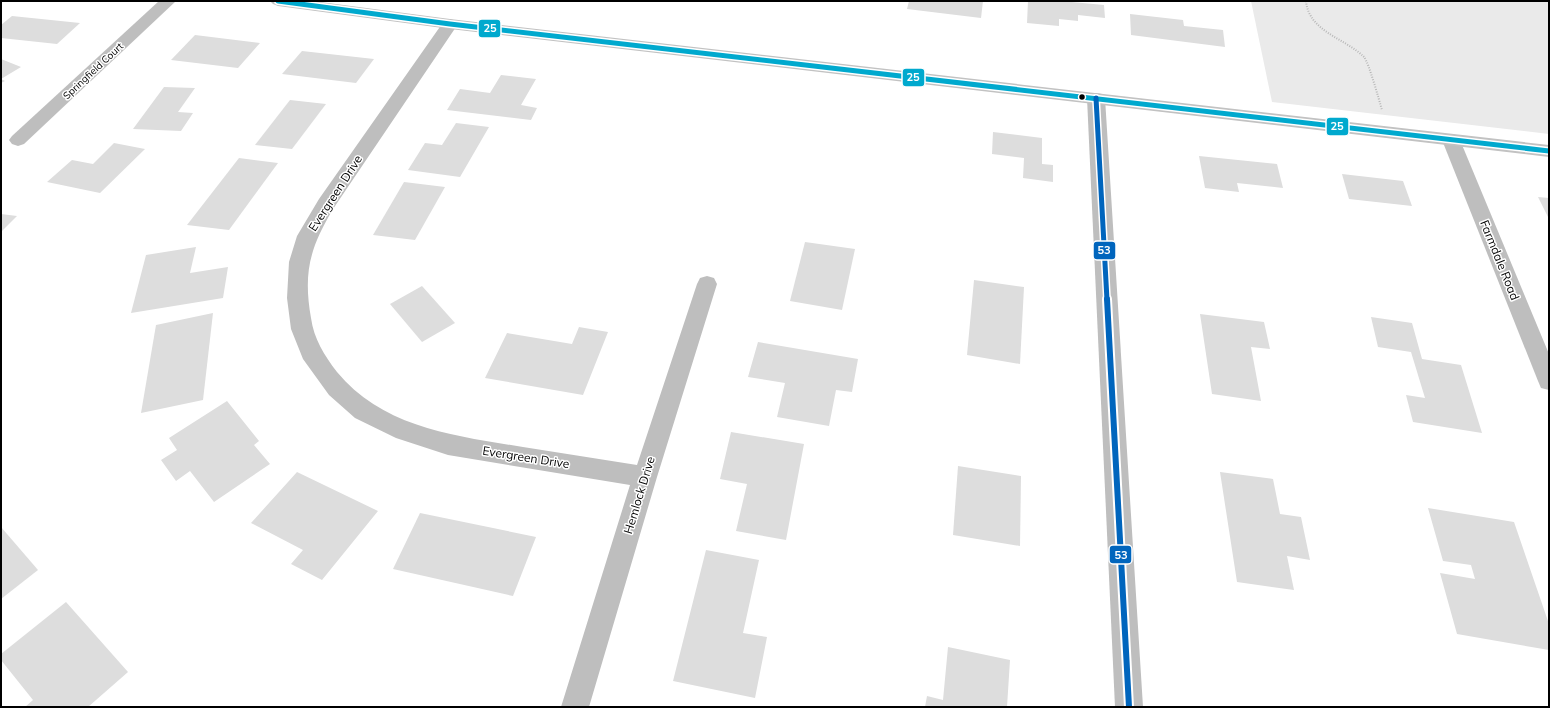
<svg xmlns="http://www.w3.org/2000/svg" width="1550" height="708" viewBox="0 0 1550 708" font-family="Mulish,sans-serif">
  <rect width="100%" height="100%" fill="#fff"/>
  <!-- green -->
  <path fill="#eaeaea" d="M1251,1h298v133l-277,-32z"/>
  <!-- building -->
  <g fill="#ddd">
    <path d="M909,1h74l-2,17 -74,-9z"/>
    <path d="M1028,1h33l43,4 1,13 -27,-3v6l-19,-2v7l-32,-3z"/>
    <path d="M1130,14l53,6 1,6 39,4 2,17 -94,-12z"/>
    <path d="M12,16l68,7 -23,21 -56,-6v-13z"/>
    <path d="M195,35l65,8 -22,25 -67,-8z"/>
    <path d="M302,51l72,8 -18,24 -74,-9z"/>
    <path d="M1,59l20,8 -20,12 4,2 -4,2z"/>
    <path d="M501,75l35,4 -15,26 16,3 -6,12 -84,-10 13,-21 30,4z"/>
    <path d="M164,87l31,1 -17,24 15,1 -12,18 -48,-2z"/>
    <path d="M290,100l36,4 -34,45 -37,-4z"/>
    <path d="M456,123l33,4 -29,50 -52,-7 17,-27 17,2z"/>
    <path d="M993,132l49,6v26l11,1v17l-30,-4 1,-20 -32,-4z"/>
    <path d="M114,143l31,6 -45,44 -53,-11 25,-22 21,4z"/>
    <path d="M1199,156l78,8 6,24 -46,-5 2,9 -34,-4z"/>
    <path d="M239,158l39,5 -49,67 -42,-5z"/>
    <path d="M1342,174l61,7 9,25 -63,-7z"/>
    <path d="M404,182l41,5 -30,53 -42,-5z"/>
    <path d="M1538,197l11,1v21z"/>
    <path d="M1,214l16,2 -16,16z"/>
    <path d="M805,242l50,7 -13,61 -52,-9z"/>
    <path d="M196,247l-6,26 38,-6 -5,31 -92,15 15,-58z"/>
    <path d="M974,280l50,7 -4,77 -53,-9z"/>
    <path d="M422,286l33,37 -33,19 -32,-38z"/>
    <path d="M213,313l-10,87 -62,13 15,-88z"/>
    <path d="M1200,314l64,8 6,27 -19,-2 10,54 -49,-7z"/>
    <path d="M1371,317l41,6 10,36 39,6 21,68 -69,-11 -7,-27 19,3 -14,-46 -33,-5z"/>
    <path d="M579,327l29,5 -25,63 -98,-17 22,-45 65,11z"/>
    <path d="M758,342l100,17 -6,33 -16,-2 -7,36 -52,-9 8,-34 -37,-6z"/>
    <path d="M227,401l32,40 -5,4 16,19 -56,38 -24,-31 -14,10 -15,-21 16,-10 -8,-12z"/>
    <path d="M731,432l73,12 -18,96 -50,-9 11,-47 -27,-5z"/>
    <path d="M958,466l63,10 -1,70 -67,-11z"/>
    <path d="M297,472l81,39 -56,69 -31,-16 12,-14 -52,-27z"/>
    <path d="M1220,472l53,7 7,35 21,3 9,43 -23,-4 7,34 -57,-8z"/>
    <path d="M1428,508l86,14 35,102v26l-92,-16 -17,-61 35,6 -4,-14 -28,-4z"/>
    <path d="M420,513l116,24 -23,59 -120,-27z"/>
    <path d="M1,527l37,43 -37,29z"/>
    <path d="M706,550l53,10 -16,73 24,4 -12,61 -82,-17z"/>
    <path d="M66,602l62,70 -40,35h-63l8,-7 -32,-40v-6z"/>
    <path d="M948,647l62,13 -3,47h-82l2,-11 16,4z"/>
  </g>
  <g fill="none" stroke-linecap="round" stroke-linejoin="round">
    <!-- path -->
    <path stroke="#b8b8b8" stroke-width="2" stroke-dasharray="1 1.5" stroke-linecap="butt" d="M1306,1c3,31 39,37 58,56 5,6 15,43 18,53"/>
    <!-- street -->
    <g fill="#bebebe" fill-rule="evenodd">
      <path d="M159,1h17l-152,143 -6,2 -6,-2 -3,-4 3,-4z"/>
      <path d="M450,19l6,2 2,3 -125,185c-23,39 -30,63 -22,109 3,21 13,37 26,54 46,56 119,64 186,75 38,6 76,12 114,18l60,-181 3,-6 7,-2 7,2 3,6 -60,193 -68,230h-28l69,-222 -182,-30 -52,-17 -41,-20 -26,-23 -26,-36 -12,-30 -4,-31 2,-36 8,-26 22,-37 125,-178z"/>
      <path d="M1096,93l6,1 3,4 38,609h-28l-28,-609 3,-4z"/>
      <path d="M1451,134l6,2 3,4 89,214v36l-8,-2 -3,-7 -96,-241 3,-4z"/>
    </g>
    <!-- secondary -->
    <path fill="#c2c2c2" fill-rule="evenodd" d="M270,1h43l137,18 1099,126v12l-1099,-128 -172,-23 -5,-2z"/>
    <defs>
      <path id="bus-1" d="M278,1l172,23 1099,127"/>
      <path id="bus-2-far1" d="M1096,98l11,202"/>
      <path id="bus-2" d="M1107,299l22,408"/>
    </defs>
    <!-- bus-1 casing -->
    <use href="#bus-1" stroke="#fff" stroke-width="8"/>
    <!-- bus-2-far1 casing -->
    <use href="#bus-2-far1" stroke="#fff" stroke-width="8"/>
    <!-- bus-2 casing -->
    <use href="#bus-2" stroke="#fff" stroke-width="10"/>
    <!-- bus-1 -->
    <use href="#bus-1" stroke="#00a9ce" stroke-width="5"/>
    <!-- bus-2-far1 -->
    <use href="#bus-2-far1" stroke="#0065bd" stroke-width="5"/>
    <!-- bus-2 -->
    <use href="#bus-2" stroke="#0065bd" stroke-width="6"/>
  </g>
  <!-- markers -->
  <circle fill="#000" stroke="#fff" stroke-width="1.5" cx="1082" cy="97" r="3.5"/>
  <g text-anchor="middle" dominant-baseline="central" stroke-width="3" stroke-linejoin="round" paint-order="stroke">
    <!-- far-street labels -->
    <g font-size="10" fill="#000" stroke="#fff">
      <text transform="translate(93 71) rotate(-43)">Springfield Court</text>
    </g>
    <!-- street labels -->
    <g font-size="12" fill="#000" stroke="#fff">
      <text transform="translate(335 193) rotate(-57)">Evergreen Drive</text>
      <text transform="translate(1500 260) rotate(68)">Farmdale Road</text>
      <text transform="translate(526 457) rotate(9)">Evergreen Drive</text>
      <text transform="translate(639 495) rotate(-73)">Hemlock Drive</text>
    </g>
  </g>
  <g stroke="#fff" stroke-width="1.5">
    <rect x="478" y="19" width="23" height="19" rx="4" fill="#00a9ce"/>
    <rect x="902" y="68" width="23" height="19" rx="4" fill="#00a9ce"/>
    <rect x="1326" y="117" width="23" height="19" rx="4" fill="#00a9ce"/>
    <rect x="1093" y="241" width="23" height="19" rx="4" fill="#0065bd"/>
    <rect x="1109" y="545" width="23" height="19" rx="4" fill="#0065bd"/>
  </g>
  <g font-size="11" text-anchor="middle" font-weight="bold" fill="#fff">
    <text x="490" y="32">25</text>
    <text x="913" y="81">25</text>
    <text x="1337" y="130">25</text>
    <text x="1104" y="254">53</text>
    <text x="1121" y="559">53</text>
  </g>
  <!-- border -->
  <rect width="1550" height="708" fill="none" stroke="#000000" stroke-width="4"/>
</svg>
